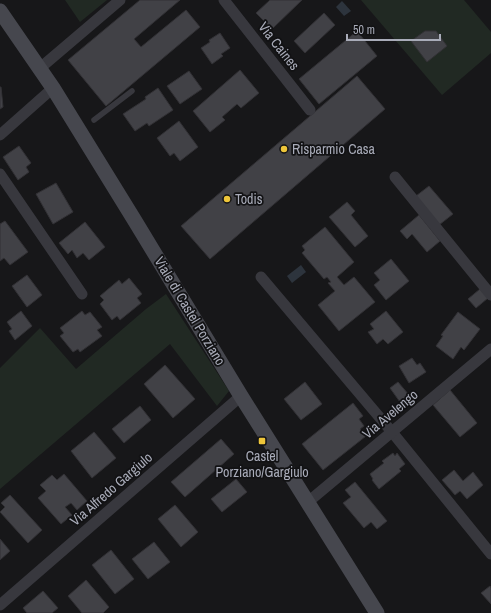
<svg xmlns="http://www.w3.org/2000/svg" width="491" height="613" viewBox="0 0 491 613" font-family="'Archivo Narrow',sans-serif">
  <rect width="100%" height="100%" fill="#171719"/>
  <!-- green -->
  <g fill="#212923">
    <path d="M65,0h42l-27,22z"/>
    <path d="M361,0h103l27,32v21l-49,42z"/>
    <path d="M166,294l63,97 -12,15 -47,-62 -170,145v-121l40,-40 36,41 70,-60z"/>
  </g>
  <!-- water -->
  <g fill="#2d343d">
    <path d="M342,1l9,10 -7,5 -8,-9z"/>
    <path d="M301,265l5,7 -14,11 -5,-7z"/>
  </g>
  <!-- building -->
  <g fill="#414146" stroke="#323135">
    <path d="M140,0h40l-46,39 7,8 45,-37 14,17 -94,79 -38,-46z"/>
    <path d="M270,0h32l-30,29 -16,-16z"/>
    <path d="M324,13l11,12 -30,28 -11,-12z"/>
    <path d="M357,31l20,25 -58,48 -20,-25z"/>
    <path d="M425,31h11l11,15 -20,16 -16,-21z"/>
    <path d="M220,33l10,15 -9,6 2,2 -11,8 -11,-16 9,-6 -1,-2z"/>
    <path d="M240,70l19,23 -18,15 -4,-4 -15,13 3,3 -15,12 -17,-21z"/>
    <path d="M189,71l13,18 -22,15 -13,-18z"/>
    <path d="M357,76l28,33 -175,150 -29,-33z"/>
    <path d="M0,87h1l2,20 -3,2z"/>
    <path d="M158,88l15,22 -24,16 -2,-3 -12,8 -12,-17 23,-15 -1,-2z"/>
    <path d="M179,121l19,26 -18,14 -6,-8 -4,3 -13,-18z"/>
    <path d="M19,146l12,17 -5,4 3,5 -11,8 -15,-23z"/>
    <path d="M56,183l17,29 -20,12 -17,-30z"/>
    <path d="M429,186l24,28 -14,11 -23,-29z"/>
    <path d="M347,202l8,9 -4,4 17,21 -13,11 -26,-30z"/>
    <path d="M419,215l21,26 -13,11 -15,-18 -5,5 -7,-8z"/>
    <path d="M5,221l23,31 -18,13 -6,-7 -4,3v-37z"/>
    <path d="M85,222l20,25 -16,13 -6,-7 -6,5 -5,-8 -4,4 -9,-11z"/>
    <path d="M325,227l29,35 -17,15 7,8 10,-8 21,25 -36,29 -21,-26 17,-14 -7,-8 3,-1 -4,-5 -3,2 -22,-26 3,-3 -3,-4z"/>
    <path d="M391,259l18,22 -23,19 -12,-15 6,-5 -6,-7z"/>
    <path d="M27,275l15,20 -15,12 -15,-21z"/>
    <path d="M129,278l13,16 -5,4 4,5 -21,17 -3,-4 -5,4 -12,-16 4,-4 -4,-4 19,-16 3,4z"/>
    <path d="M480,289l8,9 -12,10 -8,-9z"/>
    <path d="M21,311l11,15 -17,14 -6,-9 3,-2 -5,-7z"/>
    <path d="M82,311l3,4 5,-3 12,15 -5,3 5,6 -22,16 -2,-3 -5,3 -13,-16 4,-3 -4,-5z"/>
    <path d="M386,311l17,21 -15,12 -5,-5 -6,5 -9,-12 6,-3 -4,-5z"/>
    <path d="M458,312l22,17 -16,21 -3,-3 -8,12 -17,-13 7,-10 -2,-1z"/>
    <path d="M412,358l5,7 3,-2 6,9 -17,11 -10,-17z"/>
    <path d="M165,365l30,34 -22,19 -29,-34z"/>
    <path d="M305,382l17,22 -21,16 -17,-21z"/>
    <path d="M398,382l11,13 -9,7 -10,-14z"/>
    <path d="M450,390l27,33 -17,14 -27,-32z"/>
    <path d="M353,403l10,13 -4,3 5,7 -4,3 6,7 -43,34 -21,-26z"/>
    <path d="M140,406l11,14 -27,23 -12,-14z"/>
    <path d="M94,432l22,26 -24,20 -21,-27z"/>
    <path d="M221,439l13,15 -49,43 -14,-15z"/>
    <path d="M393,453l2,3 2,-3 8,11 -6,5 2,2 -22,18 -7,-9 1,-1 -3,-5 14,-11 -2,-2z"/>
    <path d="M454,470l9,11 10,-9 10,13 -16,14 -7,-8 -5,4 -13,-15z"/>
    <path d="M64,474l23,27 -10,9 -6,-7 -6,4 7,8 -11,9 -23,-26 8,-7 -6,-6 12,-10 5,5z"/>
    <path d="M236,479l11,13 -25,20 -11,-13z"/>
    <path d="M355,482l32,39 -10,8 -6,-7 -7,6 -21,-25 8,-6 -6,-7z"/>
    <path d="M10,495l32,35 -14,13 -28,-31 5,-5 -4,-4z"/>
    <path d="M175,505l23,27 -17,15 -23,-28z"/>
    <path d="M0,539l10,12 -10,9z"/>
    <path d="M154,542l16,20 -22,17 -16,-20z"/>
    <path d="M111,550l23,29 -19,15 -23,-29z"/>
    <path d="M86,580l23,27 -6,6h-21l-14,-17z"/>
    <path d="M490,586l1,2v16l-10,-11z"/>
    <path d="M43,591l15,17 -6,5h-25l-4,-5z"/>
  </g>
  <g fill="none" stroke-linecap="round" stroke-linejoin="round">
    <!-- lane -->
    <path stroke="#38383e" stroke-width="5.5" d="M94,120l38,-29"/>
    <!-- street -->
    <g stroke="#38383e" stroke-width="11">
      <path d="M224,0l86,110"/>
      <path d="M39,69l81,-69"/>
      <path d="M0,135l53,-47"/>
      <path d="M0,174l82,120"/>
      <path d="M395,177l96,118"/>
      <path d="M261,277l131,155 99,122"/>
      <path d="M308,502l183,-153"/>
      <path d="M0,605l241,-209"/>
    </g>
    <!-- secondary -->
    <path stroke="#46474e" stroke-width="15" d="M0,11l53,77 82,133 106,175 136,217"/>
  </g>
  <!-- markers -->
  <g fill="#eec63a" stroke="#121214" stroke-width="1.5">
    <circle cx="284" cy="149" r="4"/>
    <circle cx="227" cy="199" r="4"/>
    <rect x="258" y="437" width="8" height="8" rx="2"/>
  </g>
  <g text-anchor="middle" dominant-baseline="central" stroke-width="3.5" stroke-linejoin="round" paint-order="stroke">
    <!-- street labels -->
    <g font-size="14" fill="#a9acb9" stroke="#121214">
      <text transform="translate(279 46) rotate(52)">Via Caines</text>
      <text transform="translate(190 311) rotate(59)">Viale di Castel Porziano</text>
      <text transform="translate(390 414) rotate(-40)">Via Avelengo</text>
      <text transform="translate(111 489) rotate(-41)">Via Alfredo Gargiulo</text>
    </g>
    <!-- poi labels -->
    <g font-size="14" fill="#a9acb9" stroke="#121214" text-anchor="start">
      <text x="292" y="149">Risparmio Casa</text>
      <text x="235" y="199">Todis</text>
      <text x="262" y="456" text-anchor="middle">Castel<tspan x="262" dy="16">Porziano/Gargiulo</tspan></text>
    </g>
  </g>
  <!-- scale -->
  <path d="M347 34v6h93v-6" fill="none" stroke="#a9acb9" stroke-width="2"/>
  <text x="353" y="34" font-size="12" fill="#a9acb9" stroke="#121214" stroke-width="3" paint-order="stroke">50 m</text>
</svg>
